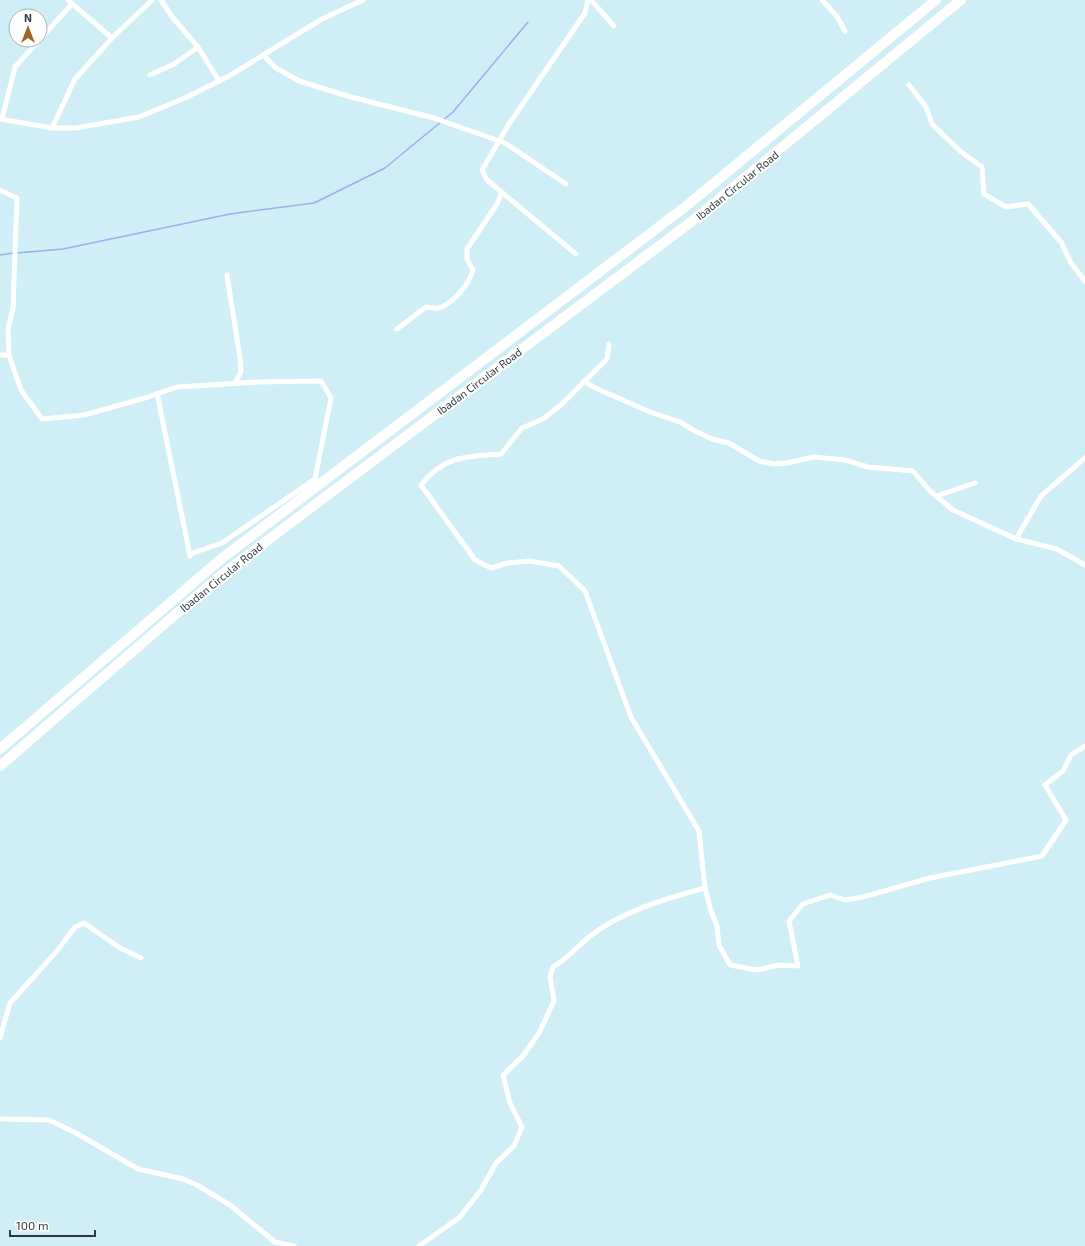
<svg xmlns="http://www.w3.org/2000/svg" width="1085" height="1246" viewBox="0 0 1085 1246" font-family="'Exo 2',sans-serif">
  <rect width="100%" height="100%" fill="#d0eef5"/>
  <g fill="none" stroke-linecap="round" stroke-linejoin="round">
    <!-- stream -->
    <g stroke="#9dacf1" stroke-width="1.5">
      <path d="M17,253l46,-4 167,-35 84,-11 71,-35 68,-56 75,-90"/>
      <path d="M0,255l13,-2"/>
    </g>
    <!-- street -->
    <g stroke="#fff" stroke-width="5">
      <path d="M68,0l44,38"/>
      <path d="M161,0l12,18 25,29 21,34"/>
      <path d="M591,0l23,26"/>
      <path d="M822,0l14,15 9,16"/>
      <path d="M263,55l13,13 23,13 52,16 83,21 71,25 61,41"/>
      <path d="M150,75l24,-11 24,-17"/>
      <path d="M909,85l17,22 6,17 28,27 22,16 2,27 22,13 22,-3 33,38 10,21 14,18"/>
      <path d="M0,119l52,9h24l63,-11 46,-19 44,-22 93,-57 41,-19"/>
      <path d="M2,119l13,-52 57,-63"/>
      <path d="M52,128l23,-49 37,-41 40,-38"/>
      <path d="M0,190l17,8 -4,110 -5,21 1,26"/>
      <path d="M576,254l-89,-74 -5,-10 27,-46 76,-111 3,-13"/>
      <path d="M227,275l13,83 1,14 -6,11"/>
      <path d="M397,329l29,-22c4,0 9,2 13,1 15,-5 30,-24 34,-38l-6,-11v-10l30,-45 5,-12"/>
      <path d="M609,344l-2,15 -45,45 -19,15 -21,9 -21,26c-35,3 -56,1 -80,31l54,75 16,8 17,-5 22,-2 29,5 26,25 46,126 68,114 6,57 6,23 6,15 2,19 11,20 27,5 21,-5 20,1 -9,-45 14,-17 27,-9 15,5 18,-3 67,-19 112,-22 24,-36 -21,-35 18,-14 8,-16 14,-9"/>
      <path d="M0,355h9l12,35 21,29 42,-4 61,-17 32,-11 81,-5 63,-1 10,17 -16,81 -93,64 -32,11"/>
      <path d="M584,381l9,6 57,25 30,10 13,8 19,9 17,4 30,18 14,3 14,-1 27,-6 31,3 23,7 45,4 17,20 23,19 63,29 41,10 28,16"/>
      <path d="M157,393l33,163"/>
      <path d="M937,496l38,-13"/>
      <path d="M1016,539l25,-43 44,-38"/>
      <path d="M0,1038l10,-35 47,-52 18,-24 9,-4 36,25 21,10"/>
      <path d="M0,1119l49,1 27,13 62,36 45,10 14,6 33,20 45,37 19,4"/>
      <path d="M419,1246l41,-29 21,-27 15,-27 18,-17 8,-19 -12,-24 -7,-28 20,-19 16,-23 15,-32 -4,-24 3,-10c15,-9 23,-19 36,-30 31,-25 78,-39 116,-49"/>
    </g>
    <!-- highway -->
    <g stroke="#fff" stroke-width="10">
      <path d="M0,749l221,-190 464,-352 251,-207"/>
      <path d="M0,766l220,-190 471,-354 270,-222"/>
    </g>
  </g>
  <g text-anchor="middle" dominant-baseline="central" stroke-width="4" stroke-linejoin="round" paint-order="stroke">
    <!-- street labels -->
    <g font-size="11" fill="#2f3a3d" stroke="#fff">
      <text transform="translate(737 185) rotate(-39)">Ibadan Circular Road</text>
      <text transform="translate(479 381) rotate(-37)">Ibadan Circular Road</text>
      <text transform="translate(221 577) rotate(-39)">Ibadan Circular Road</text>
    </g>
  </g>
  <!-- north arrow -->
  <g transform="translate(28 28)"><circle r="19" fill="#ffffff" stroke="#acb0b1"/>
  <path d="M0-3L7 15L0 10L-7 15Z" fill="#9e6622"/>
  <text y="-6" font-size="11" font-weight="bold" text-anchor="middle" fill="#2f3a3d">N</text>
  </g>
  <!-- scale -->
  <path d="M10 1230v6h85v-6" fill="none" stroke="#2f3a3d" stroke-width="2"/>
  <text x="16" y="1230" font-size="12" fill="#2f3a3d" stroke="#ffffff" stroke-width="3" paint-order="stroke">100 m</text>
</svg>
